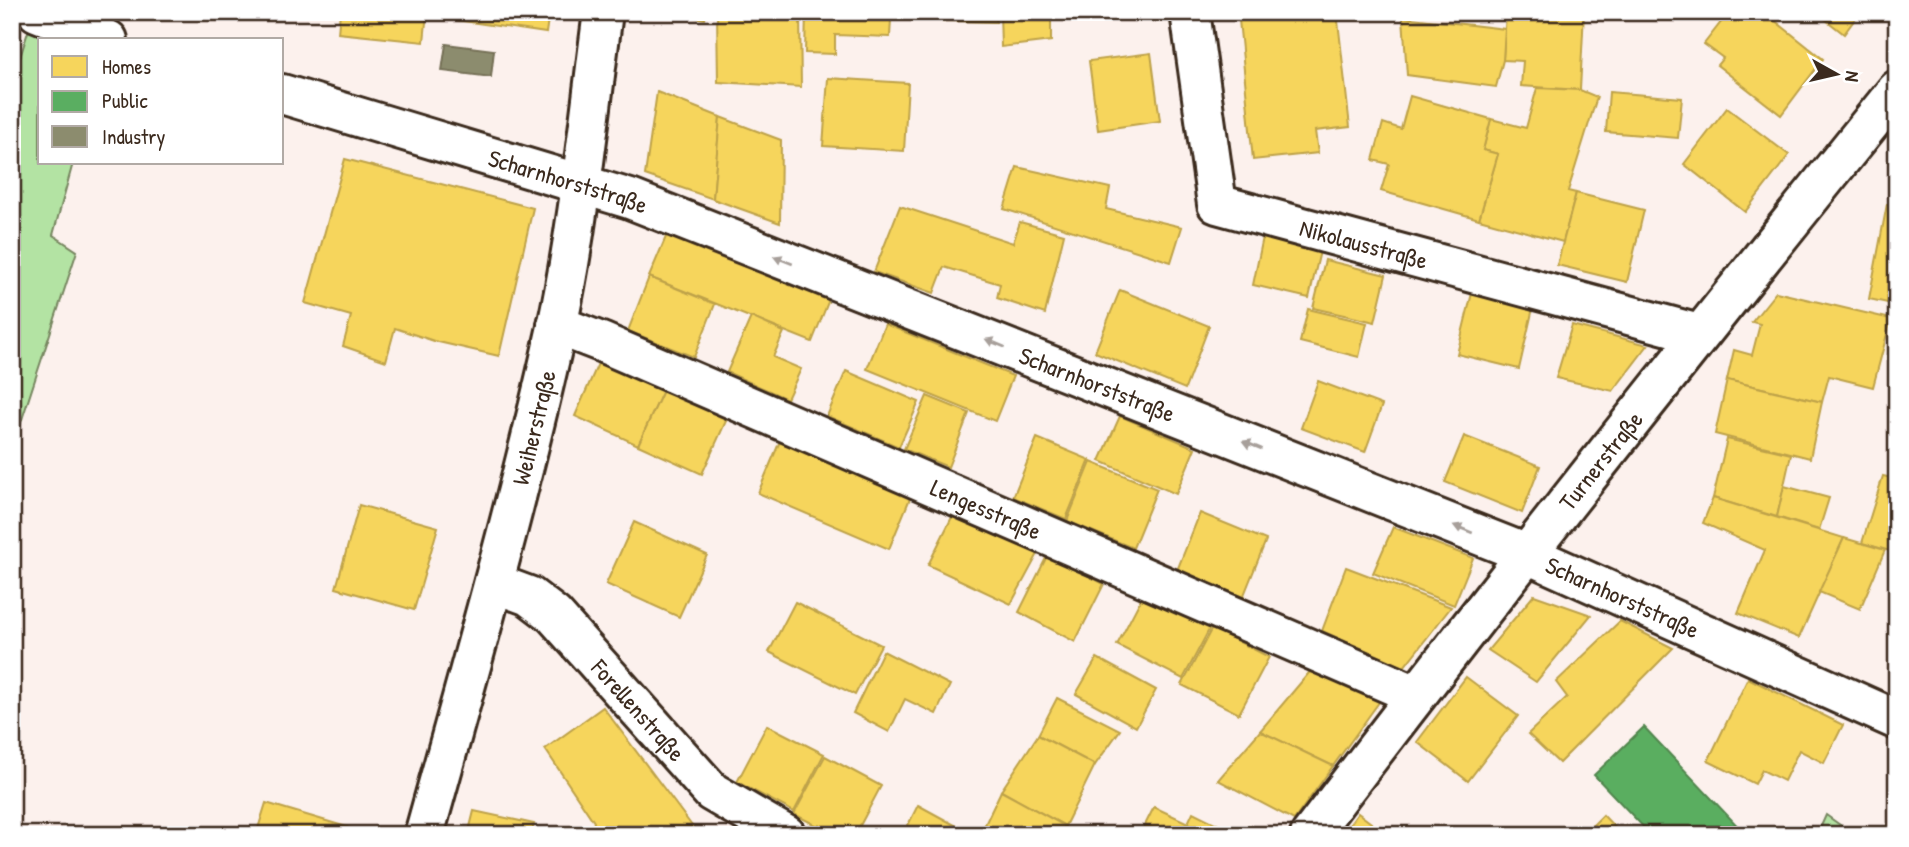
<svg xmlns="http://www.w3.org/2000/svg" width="1909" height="847" viewBox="0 0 1909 847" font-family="'Patrick Hand',sans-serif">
  <rect width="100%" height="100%" fill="#fcf1ed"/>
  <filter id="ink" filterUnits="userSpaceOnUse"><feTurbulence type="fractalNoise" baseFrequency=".0143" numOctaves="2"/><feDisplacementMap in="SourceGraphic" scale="14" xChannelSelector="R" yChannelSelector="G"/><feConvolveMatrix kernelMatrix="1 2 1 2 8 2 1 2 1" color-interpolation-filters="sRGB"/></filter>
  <g filter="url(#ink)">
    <!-- garden -->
    <g fill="#b3e3a3" stroke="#778660" stroke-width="2">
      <path d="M32,19l75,21h-67v123h33l-20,72 24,16 -65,199v-367z"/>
      <path d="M1826,815l28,20h-37z"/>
    </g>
    <!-- homes -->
    <g fill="#f6d55c" stroke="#bea249" stroke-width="2">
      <path d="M340,12h87l-3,30 -86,-9z"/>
      <path d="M458,12h91l-3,21 -90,-13z"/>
      <path d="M663,12h43l-1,7z"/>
      <path d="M717,12h83l1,75 -83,-5z"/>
      <path d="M806,12h190v10l-105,-3 -1,18 -55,-2v19l-30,-1z"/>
      <path d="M1000,12h51v29l-50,6z"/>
      <path d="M1289,12h48l13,115 -35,4 3,22 -65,7 -14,-140 50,-5z"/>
      <path d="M1506,12h78l-4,78 -59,-4 2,-25 -20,-1z"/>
      <path d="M1729,12h35l59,47 -42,56 -64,-50 6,-7 -19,-14z"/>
      <path d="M1816,12h44l-16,22z"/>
      <path d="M1403,17l102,12 -2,31 -7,27 -89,-12z"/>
      <path d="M1151,53l9,68 -62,9 -9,-69z"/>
      <path d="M828,78l80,5 -4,68 -81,-5z"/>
      <path d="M1537,88l43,2 17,7 -29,94 8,2 -13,49 -84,-23 19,-65 -15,-4 8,-31 35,9z"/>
      <path d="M657,92l63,25 -7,82 -68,-24z"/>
      <path d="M1609,92l73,6 -4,40 -72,-6z"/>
      <path d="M1410,96l81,23 -8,31 15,4 -19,65 -98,-28 8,-27 -16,-4 10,-37 18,6z"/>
      <path d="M1727,108l62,47 -44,57 -61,-48z"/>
      <path d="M720,117l61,23 -1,83 -67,-24z"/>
      <path d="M345,159l188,49 -34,148 -65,-15 -39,-13 -9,33 -43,-15 8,-30 -46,-13z"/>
      <path d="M1017,167l93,21 -4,21 76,18 -11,35 -167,-53z"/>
      <path d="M1576,193l68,17 -17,72 -70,-17z"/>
      <path d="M1887,204l10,1v100l-28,-6z"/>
      <path d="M900,206l113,37 7,-21 44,12 -19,80 -48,-16 3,-14 -56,-17 -10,26 -60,-21z"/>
      <path d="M668,232l162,65 -18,45 -163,-65z"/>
      <path d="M1263,237l57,14 -11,47 -56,-13z"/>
      <path d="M1325,260l61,15 -11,47 -62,-14z"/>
      <path d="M649,277l66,27 -21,53 -66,-26z"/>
      <path d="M1120,290l89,36 -24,63 -90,-37z"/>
      <path d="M1776,292l115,27 -18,68 -44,-11 -7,26 -95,-22 7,-30 18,5 8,-31 -8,-2z"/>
      <path d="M1472,293l61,15 -14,61 -62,-15z"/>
      <path d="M1308,309l59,14 -8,34 -59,-15z"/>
      <path d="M751,317l33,15 -11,25 28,12 -14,30 -60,-27z"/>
      <path d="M885,324l128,52 -18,45 -128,-52z"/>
      <path d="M1572,325l76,20 -35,46 -57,-13z"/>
      <path d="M603,352l64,30 -29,63 -63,-29z"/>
      <path d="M846,371l73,31 -20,45 -72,-31z"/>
      <path d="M1727,380l95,22 -12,56 -95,-24z"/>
      <path d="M1318,381l64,24 -17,47 -64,-24z"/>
      <path d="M667,382l64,28 -29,64 -64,-29z"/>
      <path d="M927,396l42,17 -21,54 -44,-18z"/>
      <path d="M1120,416l75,32 -19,46 -76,-33z"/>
      <path d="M782,436l131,55 -24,58 -131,-56z"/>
      <path d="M1464,436l76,30 -18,47 -77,-31z"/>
      <path d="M1037,438l53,22 -24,59 -53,-22z"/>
      <path d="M1727,439l64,15 -14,63 -64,-19z"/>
      <path d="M1091,462l66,27 -24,59 -66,-27z"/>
      <path d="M1883,476l14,3v74l-35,-10z"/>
      <path d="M1784,486l45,12 -10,32 -42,-13z"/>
      <path d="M1713,498l131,40 -45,100 -61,-25 27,-63 -62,-27z"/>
      <path d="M359,505l79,22 -24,83 -78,-22z"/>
      <path d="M954,513l85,39 -28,52 -83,-39z"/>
      <path d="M1200,513l66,27 -24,60 -66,-27z"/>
      <path d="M634,522l73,33 -28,62 -73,-33z"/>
      <path d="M1393,527l80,31 -19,47 -81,-32z"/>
      <path d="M1844,538l41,12 -25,59 -41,-17z"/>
      <path d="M1048,554l56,30 -29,58 -56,-30z"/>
      <path d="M1346,567l105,40 -47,60 -82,-36z"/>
      <path d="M1144,593l67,33 -28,53 -66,-34z"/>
      <path d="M1534,595l57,20 -55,67 -48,-32z"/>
      <path d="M795,602l86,43 -26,50 -86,-43z"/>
      <path d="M1620,621l53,27 -114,115 -31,-29 39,-37 -11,-15z"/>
      <path d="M1212,628l57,29 -30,57 -57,-29z"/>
      <path d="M883,651l67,34 -14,29 -31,-15 -16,33 -36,-19z"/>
      <path d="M1097,658l59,32 -20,37 -60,-33z"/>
      <path d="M1313,668l69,30 -49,68 -73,-35z"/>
      <path d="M1466,677l52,39 -50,65 -51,-39z"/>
      <path d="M1748,678l95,47 -19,38 -25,-13 -15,31 -22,-11 -7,14 -47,-23z"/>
      <path d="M1057,698l63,32 -25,35 -57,-30z"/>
      <path d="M603,707l92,123 -6,5h-99l4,-13 -49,-73z"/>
      <path d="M767,725l57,29 -30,58 -57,-30z"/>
      <path d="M1260,731l73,35 -39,54 -76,-40z"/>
      <path d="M1038,735l57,30 -30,61 -64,-35z"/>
      <path d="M825,756l56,30 -26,49h-20l-41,-21z"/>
      <path d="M1001,791l64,35 -5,9h-80z"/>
      <path d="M266,803l94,28 -1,4h-103z"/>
      <path d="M918,805l55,30h-70z"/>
      <path d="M1154,807l34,16 5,-11 46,23h-99z"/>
      <path d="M474,811l60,13 -3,11h-63z"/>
      <path d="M1358,813l29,22h-45z"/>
      <path d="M1603,815l19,20h-39z"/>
    </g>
    <!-- public -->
    <path fill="#5aae61" stroke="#51864d" stroke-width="2" d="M1644,727l102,108h-95l-57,-60z"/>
    <!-- industry -->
    <path fill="#8c8c6e" stroke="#746f56" stroke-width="2" d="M446,44l48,6 -3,27 -49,-6z"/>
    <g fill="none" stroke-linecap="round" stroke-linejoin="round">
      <defs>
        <g id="street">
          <path d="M37,12l71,28"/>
          <path id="s1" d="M1190,12l27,192 482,130"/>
          <path id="s2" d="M282,94l348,105 897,355 370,166"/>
          <path id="s3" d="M557,325l44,17 815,353"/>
          <path id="s4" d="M494,583l35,13 25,19 158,177 74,43"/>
          <path id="s5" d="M424,835c47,-169 95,-337 133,-508 22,-103 32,-210 46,-315"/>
          <path id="s6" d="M1310,835c191,-252 388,-499 587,-745"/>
        </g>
      </defs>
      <!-- street casing -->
      <use href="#street" stroke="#3b2a1e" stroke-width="44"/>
      <!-- street -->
      <use href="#street" stroke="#fff" stroke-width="38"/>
    </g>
    <!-- one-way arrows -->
    <defs><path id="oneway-solid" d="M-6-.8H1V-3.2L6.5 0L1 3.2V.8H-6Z" transform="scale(1.75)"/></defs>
    <g fill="#a79f9a">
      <use href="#oneway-solid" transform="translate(783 260) rotate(-158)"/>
      <use href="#oneway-solid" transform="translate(995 343) rotate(-158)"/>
      <use href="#oneway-solid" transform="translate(1252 445) rotate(-158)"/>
      <use href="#oneway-solid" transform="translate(1463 529) rotate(-158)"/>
    </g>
  </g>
  <g text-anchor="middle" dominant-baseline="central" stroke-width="7" stroke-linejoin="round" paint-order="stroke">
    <!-- street labels -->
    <g font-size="24" fill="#3b2a1e" stroke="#fff">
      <text stroke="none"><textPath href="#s2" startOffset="299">Scharnhorststraße</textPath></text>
      <text stroke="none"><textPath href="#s1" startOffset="346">Nikolausstraße</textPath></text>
      <text stroke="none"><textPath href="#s2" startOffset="866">Scharnhorststraße</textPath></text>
      <text stroke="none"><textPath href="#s5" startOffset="422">Weiherstraße</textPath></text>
      <text stroke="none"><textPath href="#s6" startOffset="474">Turnerstraße</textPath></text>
      <text stroke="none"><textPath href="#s3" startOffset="467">Lengesstraße</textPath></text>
      <text stroke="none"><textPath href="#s2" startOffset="1433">Scharnhorststraße</textPath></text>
      <text stroke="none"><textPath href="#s4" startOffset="196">Forellenstraße</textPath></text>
    </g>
  </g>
  <!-- margin -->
  <rect width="1909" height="847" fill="none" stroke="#fff" stroke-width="42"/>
  <rect x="21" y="21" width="1867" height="805" fill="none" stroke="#3b2a1e" stroke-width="2.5" filter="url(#ink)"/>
  <!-- legend -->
  <rect x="38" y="38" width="245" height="126" fill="#ffffff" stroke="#b1aaa5" stroke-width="2"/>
  <rect x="52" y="56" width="35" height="21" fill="#f6d55c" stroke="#b1aaa5" stroke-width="2"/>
  <text x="102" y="74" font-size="21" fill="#3b2a1e">Homes</text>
  <rect x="52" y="91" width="35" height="21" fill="#5aae61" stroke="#b1aaa5" stroke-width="2"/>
  <text x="102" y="108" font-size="21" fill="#3b2a1e">Public</text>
  <rect x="52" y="126" width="35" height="21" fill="#8c8c6e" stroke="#b1aaa5" stroke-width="2"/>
  <text x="102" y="144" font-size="21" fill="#3b2a1e">Industry</text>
  <!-- north arrow -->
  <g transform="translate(1836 74) rotate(98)" stroke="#ffffff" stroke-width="5" paint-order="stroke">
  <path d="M0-5L12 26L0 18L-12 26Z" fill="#3b2a1e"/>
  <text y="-10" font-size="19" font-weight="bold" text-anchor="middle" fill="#3b2a1e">N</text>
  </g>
</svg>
